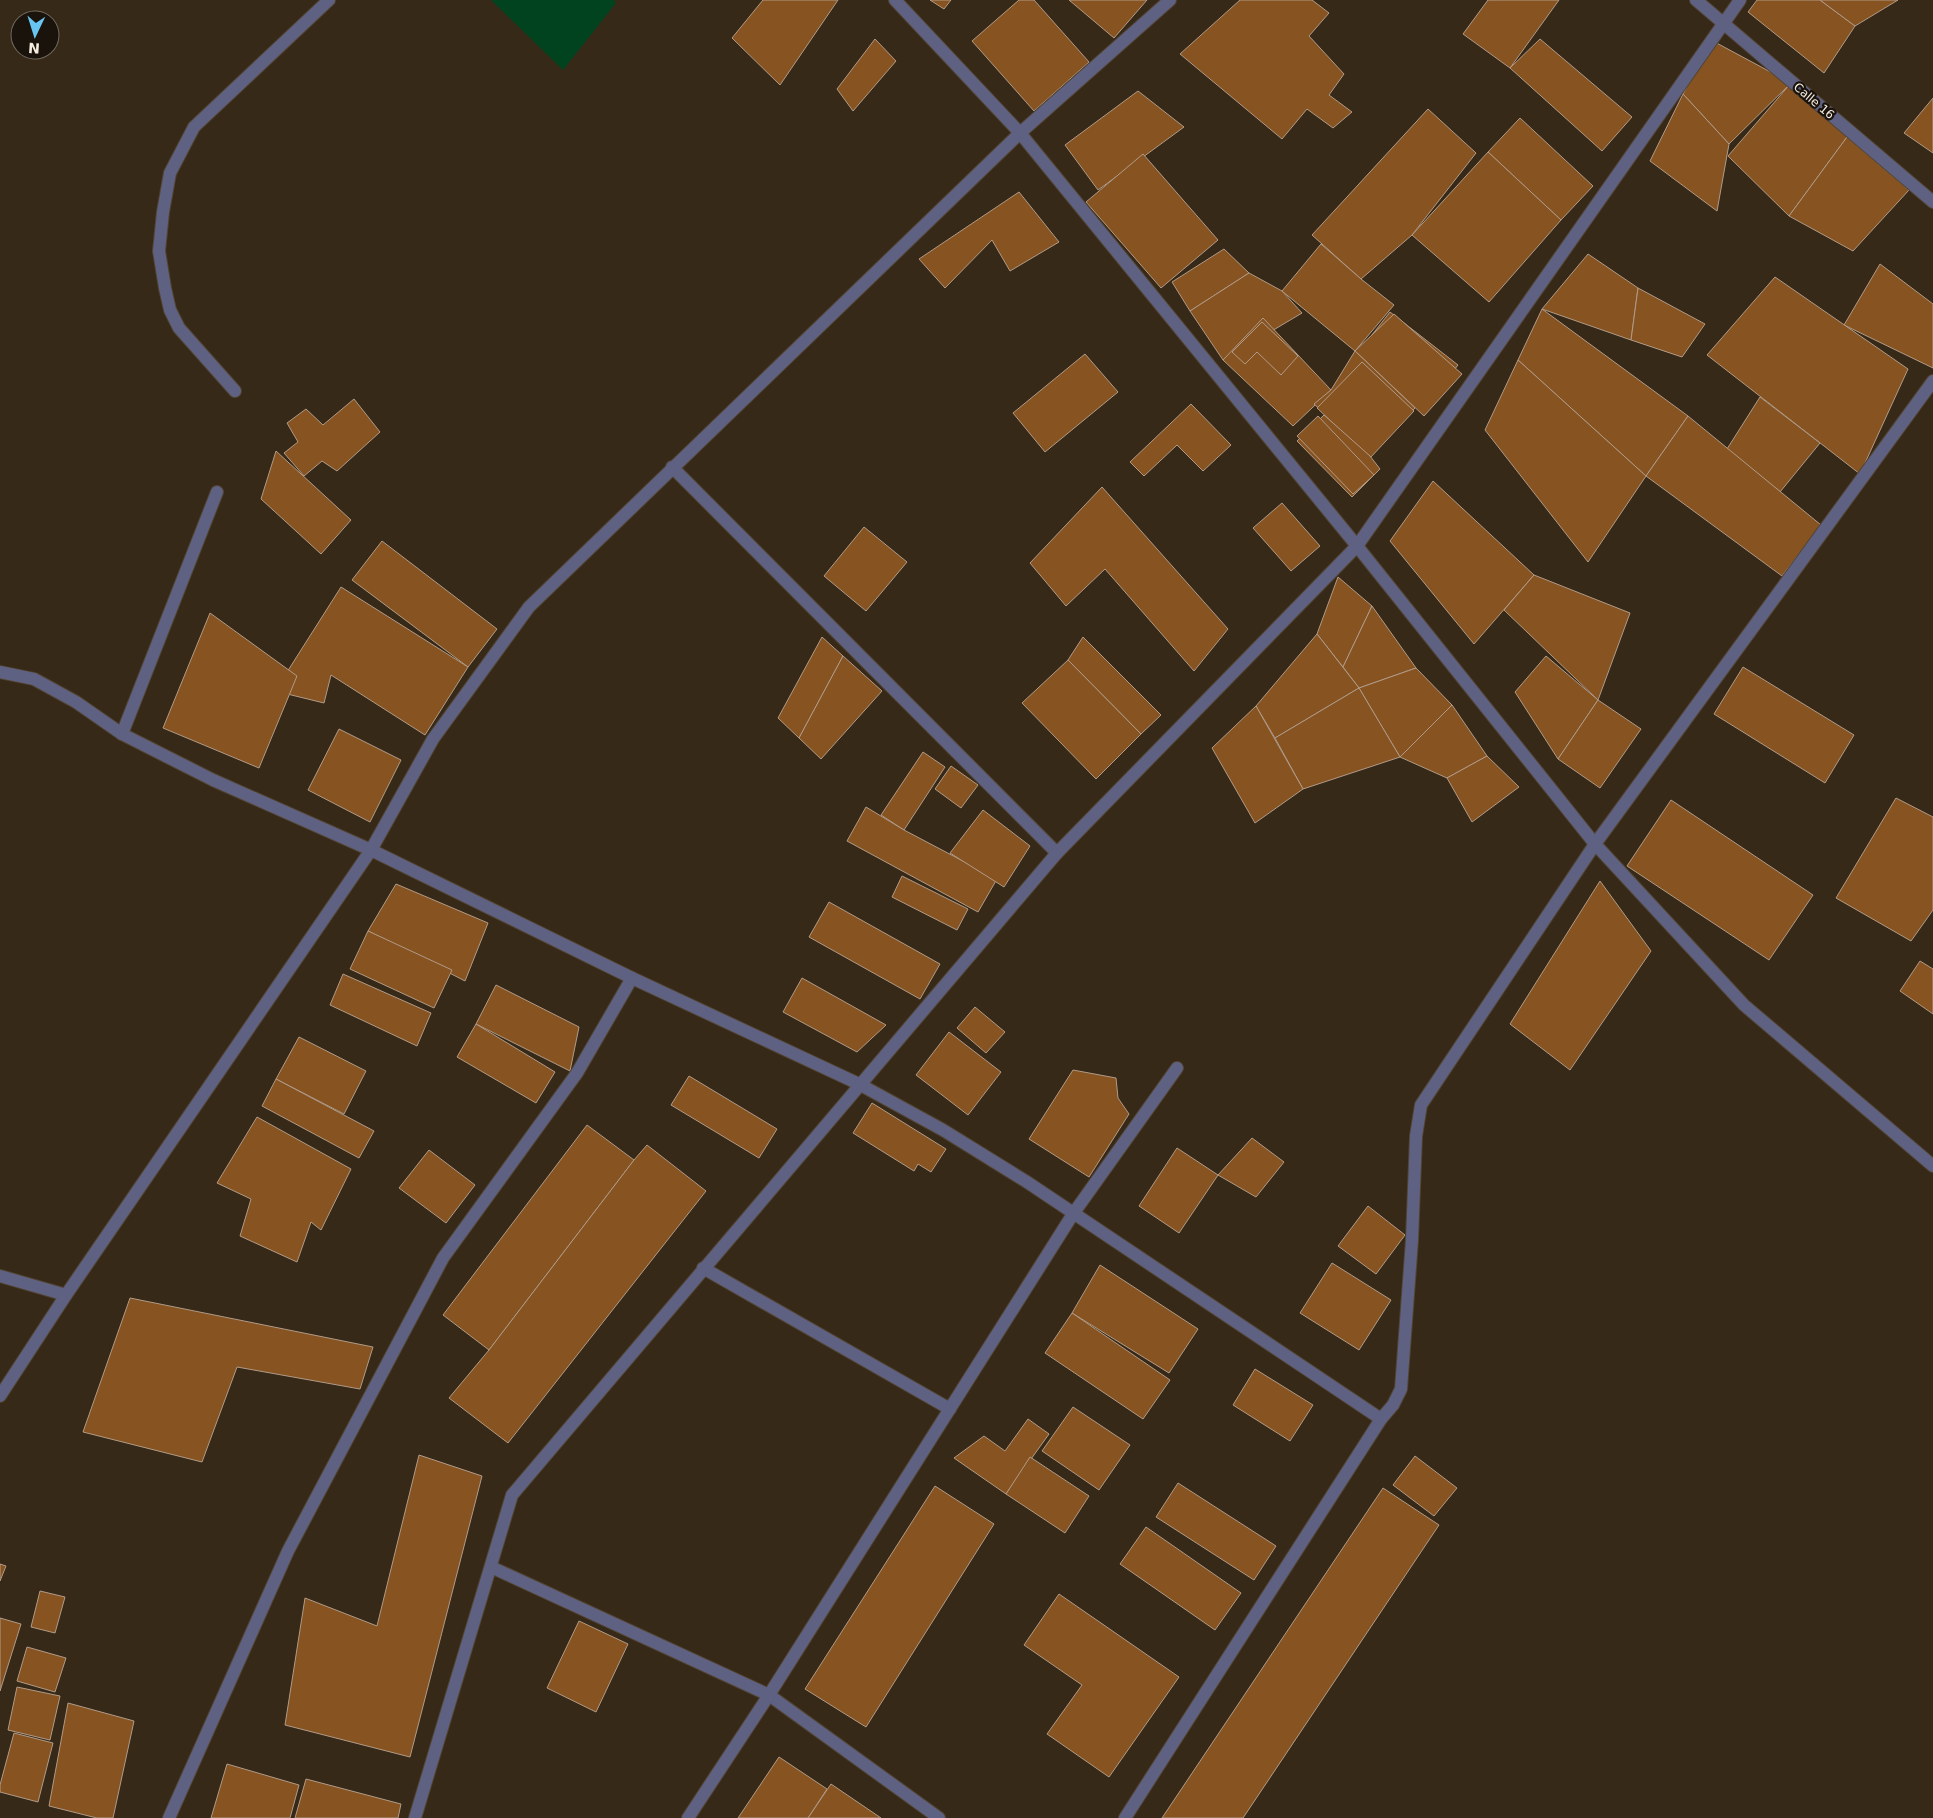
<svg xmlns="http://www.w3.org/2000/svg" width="1933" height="1818" viewBox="0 0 1933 1818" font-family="'DejaVu Sans',sans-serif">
  <rect width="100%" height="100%" fill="#372917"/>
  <!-- green -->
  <path fill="#00431e" d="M491,0h123l2,3 -53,67z"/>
  <!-- building -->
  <g fill="#865321" stroke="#b19b88">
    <path d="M763,0h75l-58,85 -48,-47z"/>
    <path d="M930,0h21l-7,9z"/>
    <path d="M1019,0h15l55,62 -55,49 -62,-70z"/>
    <path d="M1069,0h78l-33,38z"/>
    <path d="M1240,0h72l17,13 -20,23 35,38 -15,21 23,17 -19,16 -26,-19 -25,30 -102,-85z"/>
    <path d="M1488,0h71l-49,68 -47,-34z"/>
    <path d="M1757,0h63l35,26 -31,47 -76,-61z"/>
    <path d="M1820,0h78l-43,26z"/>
    <path d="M875,39l21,22 -43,50 -16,-22z"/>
    <path d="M1540,39l92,78 -30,34 -92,-83z"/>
    <path d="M1711,40l80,43 -62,61 -46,-50z"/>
    <path d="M1791,83l56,54 -58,79 -61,-60z"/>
    <path d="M1138,91l46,36 -86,63 -33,-45z"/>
    <path d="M1683,94l46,50 -12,67 -67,-50z"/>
    <path d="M1933,98v55l-29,-20z"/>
    <path d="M1428,109l48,44 -64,82 -51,44 -49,-44z"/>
    <path d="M1520,118l73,68 -32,34 -73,-68z"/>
    <path d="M1847,137l62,53 -56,61 -64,-35z"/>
    <path d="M1488,152l73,68 -72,82 -77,-67z"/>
    <path d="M1143,154l75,86 -57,48 -75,-86z"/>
    <path d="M1019,192l40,50 -49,29 -18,-31 -47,48 -26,-29z"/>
    <path d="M1321,244l40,35 33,26 -39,46 -73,-60z"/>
    <path d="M1224,249l25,24 -59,38 -18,-29z"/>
    <path d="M1588,254l50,34 -7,52 -89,-31z"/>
    <path d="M1880,264l53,40v64l-89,-43z"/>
    <path d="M1249,273l33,18 20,22 -79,47 -33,-49z"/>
    <path d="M1775,277l133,92 -48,105 -153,-119z"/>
    <path d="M1638,288l67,36 -23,33 -51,-17z"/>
    <path d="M1542,309l146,107 -42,60 -128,-116z"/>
    <path d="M1390,312l68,53 -33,42 -68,-53z"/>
    <path d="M1394,314l68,60 -38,42 -69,-65z"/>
    <path d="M1263,318l68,72 -38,36 -70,-66z"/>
    <path d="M1262,322l36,34 -17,19 -24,-23 -12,12 -13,-12z"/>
    <path d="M1355,351l60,57 -45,48 -56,-52 17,-14z"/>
    <path d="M1085,354l33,38 -73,60 -32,-39z"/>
    <path d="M1518,360l128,116 -58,86 -103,-132z"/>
    <path d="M1362,362l52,49 -44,47 -53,-50z"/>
    <path d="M1760,397l60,46 -40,49 -53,-43z"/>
    <path d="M354,399l26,33 -43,39 -15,-10 -18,15 -20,-23 14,-11 -11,-19 19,-14 17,16z"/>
    <path d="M1191,404l40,41 -28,26 -26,-26 -33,31 -14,-14z"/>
    <path d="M1324,415l46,41 10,13 -28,28 -55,-56z"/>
    <path d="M1318,416l56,59 -21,19 -56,-58z"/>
    <path d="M1688,416l133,109 -39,51 -136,-100z"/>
    <path d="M276,451l75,69 -30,34 -60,-55z"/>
    <path d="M1433,481l101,94 -60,69 -84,-103z"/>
    <path d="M1102,487l126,142 -34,42 -89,-102 -39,37 -36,-43z"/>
    <path d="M1282,503l38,43 -29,25 -38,-43z"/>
    <path d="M864,527l43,35 -41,49 -42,-35z"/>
    <path d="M382,541l115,88 -29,38 -116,-87z"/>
    <path d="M1534,575l96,38 -32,87 -94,-90z"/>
    <path d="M1338,577l34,29 -29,61 -26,-33z"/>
    <path d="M341,587l127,80 -43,68 -94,-60 -7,28 -49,-12z"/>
    <path d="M1372,606l44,62 -57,20 -16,-21z"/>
    <path d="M210,613l87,63 -38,92 -96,-40z"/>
    <path d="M1317,634l42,54 -84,50 -19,-32z"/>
    <path d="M822,637l21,19 -44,82 -21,-20z"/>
    <path d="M1083,637l78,78 -20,19 -73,-74z"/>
    <path d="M843,656l39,35 -61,68 -22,-21z"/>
    <path d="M1546,656l52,44 -40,59 -43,-67z"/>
    <path d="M1068,660l73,74 -45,45 -74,-76z"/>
    <path d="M1743,667l111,68 -29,48 -111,-69z"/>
    <path d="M1416,668l36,37 -52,52 -41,-69z"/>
    <path d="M1359,688l41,69 -97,32 -28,-51z"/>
    <path d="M1598,700l43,29 -41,59 -42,-29z"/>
    <path d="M1452,705l35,51 -40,22 -47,-21z"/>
    <path d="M1256,706l47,83 -48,34 -43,-75z"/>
    <path d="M339,729l62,31 -31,62 -62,-32z"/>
    <path d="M923,752l22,15 -41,63 -23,-15z"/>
    <path d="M1487,756l32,31 -47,35 -25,-44z"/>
    <path d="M951,766l27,19 -17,23 -26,-19z"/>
    <path d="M1896,798l37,19v93l-22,31 -75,-43z"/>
    <path d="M1671,800l142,95 -44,65 -142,-94z"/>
    <path d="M866,807l38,23 93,49 -19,33 -131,-71z"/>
    <path d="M983,810l47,36 -26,41 -54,-34z"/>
    <path d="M902,876l66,33 -11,21 -65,-33z"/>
    <path d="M1600,881l51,70 -81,119 -60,-46z"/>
    <path d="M396,884l92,39 -23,58 -97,-50z"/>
    <path d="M829,902l111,62 -20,35 -111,-62z"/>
    <path d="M368,931l84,39 -18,38 -84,-39z"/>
    <path d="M1920,961l13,8v45l-33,-23z"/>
    <path d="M343,974l88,39 -14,33 -87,-41z"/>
    <path d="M802,978l84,47 -29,27 -74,-40z"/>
    <path d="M496,985l83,42 -9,44 -94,-47z"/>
    <path d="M975,1007l30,25 -19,21 -29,-25z"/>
    <path d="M476,1024l79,48 -19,31 -79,-46z"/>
    <path d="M949,1032l52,40 -33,43 -52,-40z"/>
    <path d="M299,1037l67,34 -22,43 -68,-35z"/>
    <path d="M1073,1070l43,8 2,20 11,16 -40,63 -60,-38z"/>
    <path d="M689,1076l88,53 -18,29 -88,-53z"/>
    <path d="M276,1079l98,52 -15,27 -97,-52z"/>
    <path d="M872,1103l74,46 -15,23 -13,-8 -4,7 -61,-38z"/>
    <path d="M257,1117l94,52 -30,61 -10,-8 -14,40 -57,-26 11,-37 -34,-16z"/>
    <path d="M587,1125l47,35 -145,190 -46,-35z"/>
    <path d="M1252,1138l32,24 -28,35 -38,-22z"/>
    <path d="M647,1145l59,46 -198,252 -59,-45 40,-48 145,-190z"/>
    <path d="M1177,1148l41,27 -39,58 -40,-27z"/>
    <path d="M429,1150l46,35 -29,38 -47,-35z"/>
    <path d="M1368,1206l37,29 -29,39 -38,-28z"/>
    <path d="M1332,1263l59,37 -32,50 -59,-37z"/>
    <path d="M1100,1265l98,64 -29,44 -97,-60z"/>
    <path d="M130,1298l243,49 -13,42 -123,-22 -35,95 -119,-30z"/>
    <path d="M1072,1313l98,67 -27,39 -98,-66z"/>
    <path d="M1255,1369l58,36 -23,36 -57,-36z"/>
    <path d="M1073,1407l57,38 -31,45 -57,-39z"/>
    <path d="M1028,1419l21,15 -43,60 -52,-36 30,-22 21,15z"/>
    <path d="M419,1455l63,21 -72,281 -125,-32 20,-127 72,28z"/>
    <path d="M1415,1456l42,32 -23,28 -41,-31z"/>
    <path d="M1030,1457l59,39 -24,37 -59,-39z"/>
    <path d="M1178,1483l98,63 -22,34 -98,-63z"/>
    <path d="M935,1486l59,38 -128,203 -61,-38z"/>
    <path d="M1383,1488l56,37 -196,293h-81z"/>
    <path d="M1146,1527l95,66 -26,37 -95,-66z"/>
    <path d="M0,1564l6,2 -6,15z"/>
    <path d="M40,1591l25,6 -10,36 -24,-6z"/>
    <path d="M1059,1594l120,83 -70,100 -62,-43 35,-49 -58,-40z"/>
    <path d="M0,1618l21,6 -21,67z"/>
    <path d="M579,1621l49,23 -32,68 -49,-24z"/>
    <path d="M27,1647l39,11 -11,34 -38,-11z"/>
    <path d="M17,1687l43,9 -10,44 -42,-10z"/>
    <path d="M68,1703l66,18 -21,97h-16l-48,-12z"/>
    <path d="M14,1733l39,10 -15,59 -38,-10v-7z"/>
    <path d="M779,1757l48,32 -19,29h-70z"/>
    <path d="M227,1764l72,21 -9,33h-79z"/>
    <path d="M306,1779l95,25 -3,14h-103z"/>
    <path d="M831,1784l50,34h-73z"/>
  </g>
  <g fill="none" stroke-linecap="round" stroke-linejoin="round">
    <defs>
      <path id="service" d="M0,672l34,7 42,23 46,32"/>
      <g id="minor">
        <path d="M895,0l125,133 337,413 238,298 149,161 189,161"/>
        <path d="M1696,0l237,202"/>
        <path d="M235,391l-56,-63 -9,-18 -5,-22 -6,-37 4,-39 7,-39 24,-46 135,-127"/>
        <path d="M672,467l385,386"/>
        <path d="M217,492l-95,242 91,46 158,70 261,128 227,106 84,46 84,52 354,237"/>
        <path d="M703,1268l247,141"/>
        <path d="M0,1276l66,19"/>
        <path d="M0,1396l66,-101 305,-445 62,-111 96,-132 491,-474 150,-133"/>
        <path d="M491,1567l278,128 170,123"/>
        <path d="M169,1818l119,-267 155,-293 134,-185 55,-95"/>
        <path d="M415,1818l97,-323 545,-642 300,-307 383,-546"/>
        <path d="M688,1818l81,-123 304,-481 104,-146"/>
        <path d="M1125,1818l256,-399 12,-14 8,-16 11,-149 4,-104 5,-31 174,-261 338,-463"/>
      </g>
    </defs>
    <!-- service casing -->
    <use href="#service" stroke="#524433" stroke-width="14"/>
    <!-- minor casing -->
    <use href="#minor" stroke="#524433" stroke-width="14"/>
    <!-- service -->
    <use href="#service" stroke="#5f6182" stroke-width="12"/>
    <!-- minor -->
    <use href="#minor" stroke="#5f6182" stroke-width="12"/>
  </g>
  <g text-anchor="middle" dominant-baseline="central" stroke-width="4.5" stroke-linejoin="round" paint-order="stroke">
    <!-- street labels -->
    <g font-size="12" fill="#f5ece0" stroke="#19130b">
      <text transform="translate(1814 101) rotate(40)">Calle 16</text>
    </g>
  </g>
  <!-- north arrow -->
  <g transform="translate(35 35) rotate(184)"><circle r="24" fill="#19130b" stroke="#716a60"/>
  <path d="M0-4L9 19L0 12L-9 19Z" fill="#68c4f0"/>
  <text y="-8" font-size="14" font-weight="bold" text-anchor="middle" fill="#f5ece0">N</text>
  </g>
</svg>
